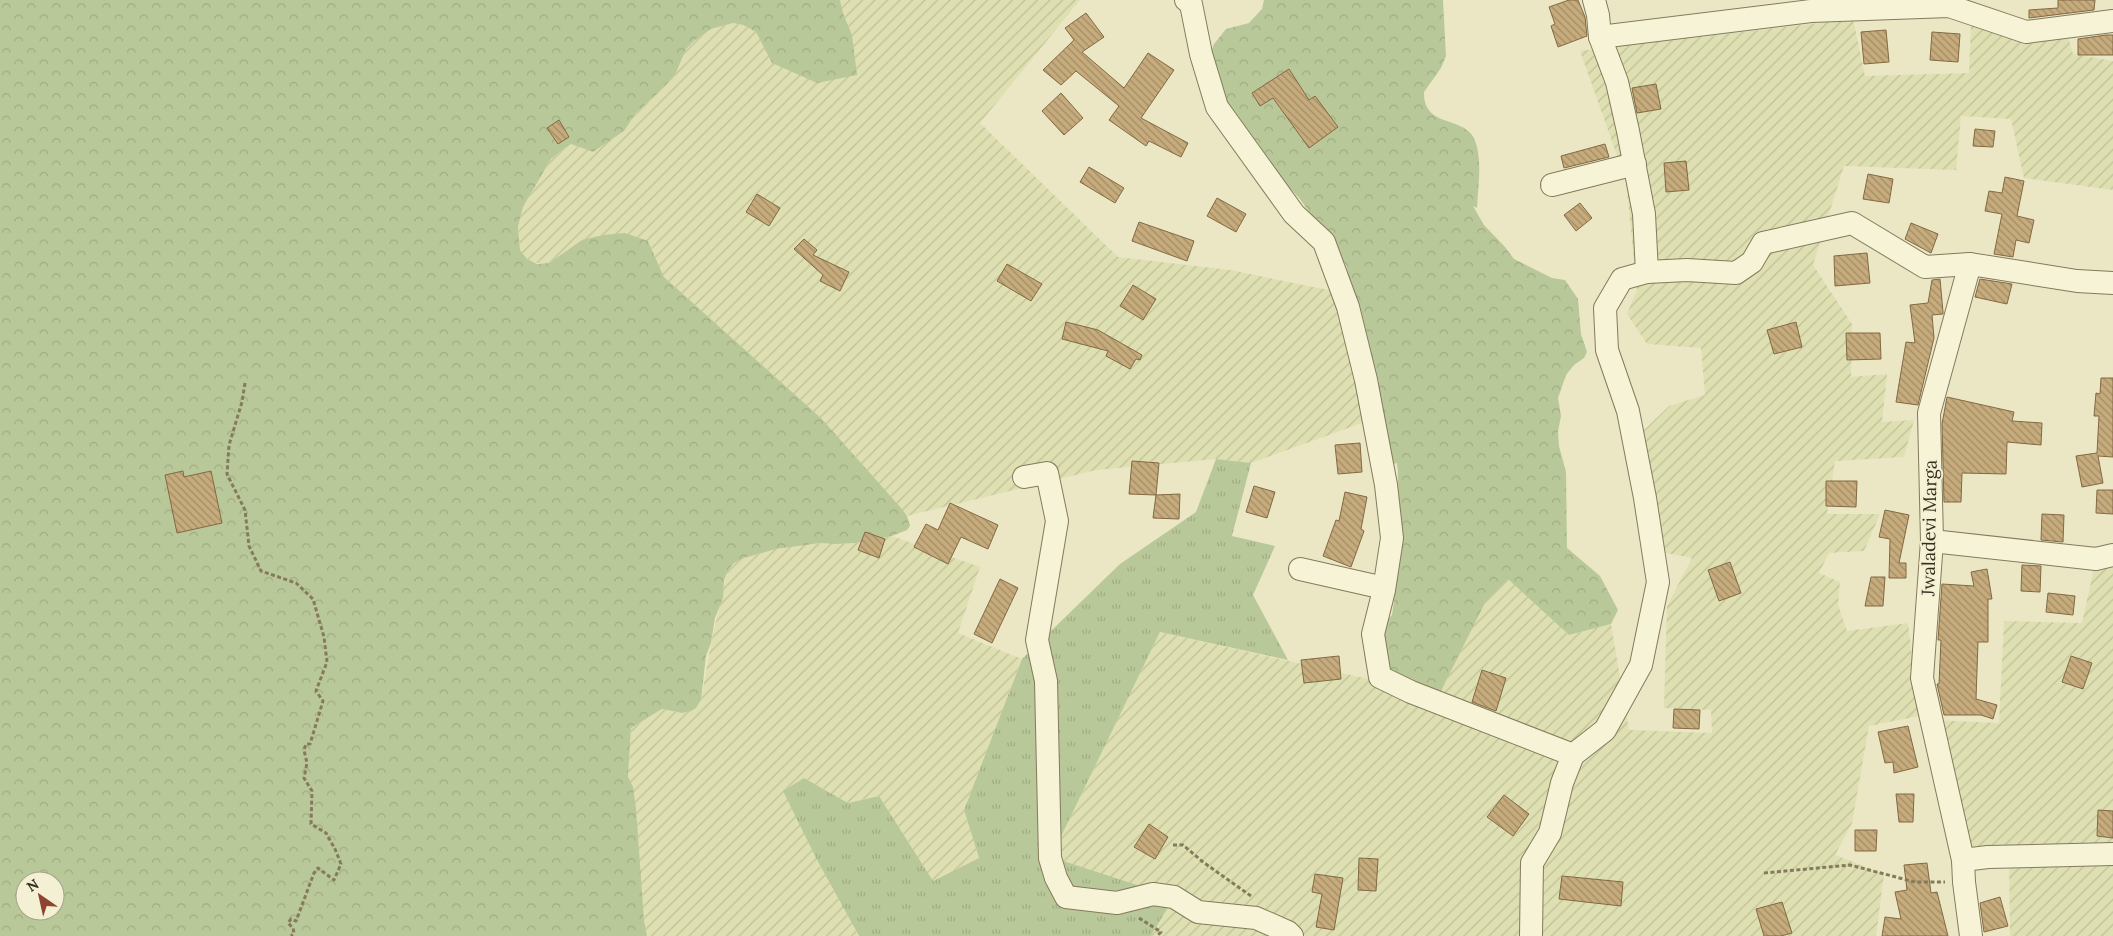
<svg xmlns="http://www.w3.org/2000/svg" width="2113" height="936" viewBox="0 0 2113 936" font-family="Lora,serif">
  <defs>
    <pattern id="farmland-furrows" width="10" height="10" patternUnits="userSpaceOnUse" patternTransform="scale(1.25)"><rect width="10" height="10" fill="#dee0b2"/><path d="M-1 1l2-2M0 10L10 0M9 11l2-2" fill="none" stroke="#bfc099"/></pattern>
    <pattern id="grass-tufts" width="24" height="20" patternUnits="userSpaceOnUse" patternTransform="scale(1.25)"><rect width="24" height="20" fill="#b9c899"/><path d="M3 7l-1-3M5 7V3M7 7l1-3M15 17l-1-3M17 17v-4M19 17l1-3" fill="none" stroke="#a0ac83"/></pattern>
    <pattern id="forest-crowns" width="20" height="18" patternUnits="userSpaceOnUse" patternTransform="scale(1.25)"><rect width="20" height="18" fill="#b9c899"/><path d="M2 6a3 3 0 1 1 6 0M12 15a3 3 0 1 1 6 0" fill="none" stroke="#a0ac83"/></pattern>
    <pattern id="building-back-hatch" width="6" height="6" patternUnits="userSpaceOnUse" patternTransform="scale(1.25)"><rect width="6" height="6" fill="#c6ab7c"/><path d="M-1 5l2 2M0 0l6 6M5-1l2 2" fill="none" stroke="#a28c65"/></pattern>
  </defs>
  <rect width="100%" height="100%" fill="#ebe7c4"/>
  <!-- farmland -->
  <g fill="url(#farmland-furrows)">
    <path d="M840,0h240l-100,123 138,134 112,13 113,23 30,126 -122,44 -35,-4 -120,11 -189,46 -86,-98 -157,-141 -16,-36 -66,-1 -33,23h-17l-5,-4 -7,-9 -2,-23 5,-20 28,-48 20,-15 53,-13 12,-18 27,-25 12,-13 11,-26 8,-8 17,-12 22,-6 10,2 13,7 5,8 91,-5 -9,-22z"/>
    <path d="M1853,19l12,57 104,-3 2,-48 96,9 6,20 40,7v129l-89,-12 -13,-59 -50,-3 -5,54 -112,-4 -31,99 39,59 -1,53 36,-3 -5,48 32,-2 -10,37 -69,4 -8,53h53l-16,37 -35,2 -10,20 21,9 -2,23 9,26 61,-8 11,93 -50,10 -17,97 -17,32 49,19 -8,62h-725l22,-38 -123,-40 110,-226 279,63 46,-92 23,-25 61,57 42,-11 18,106 83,3 -1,-23 -47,-2 3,-102 25,-48 -31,-6 -23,-116 31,-30 36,-11 -4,-47 -54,-4 -20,-30 10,-24 -11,-109 -46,-130z"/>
    <path d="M892,536l88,31 -22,66 64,26 -58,151 15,48 -46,23 -54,-85 -31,7 -44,-25 13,82 42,76h-213l-18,-158 3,-50 31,-19 20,4 19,-13 10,-57 16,-71 7,-9 10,-5 32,-9 44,-6 16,1 20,-1z"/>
    <path d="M2096,559l17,2v375h-103l-1,-71 -52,-11 -25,-134 67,3 5,-102 78,2z"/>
  </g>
  <!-- grass -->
  <path fill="url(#grass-tufts)" d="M1216,459l35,4 -19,73 43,10 -22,49 35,65 -128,-28 -109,225 123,40 -23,39h-292l-42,-76 -34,-69 21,-13 44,25 31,-7 54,85 46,-23 -15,-48 58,-151 98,-95 76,-52z"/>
  <!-- forest -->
  <g fill="url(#forest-crowns)" fill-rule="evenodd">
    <path d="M0,0h840l3,13 9,22 5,40 -40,8 -45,-20 -16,-31 -13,-7 -10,-2 -22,6 -17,12 -8,8 -11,26 -12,13 -27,25 -12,18 -31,21 -22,-8 -20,15 -28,48 -5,20 2,23 7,9 10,5 12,-1 33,-23 21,-5 22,-2 23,8 16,36 157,141 80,90 6,8 3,10 -3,4 -15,6 -36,7 -20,1 -16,-1 -44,6 -32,9 -10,5 -7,9 -3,9 -1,17 -8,20 -4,25 -5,13 -5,44 -5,8 -5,3 -9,2 -20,-4 -31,19 -3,49 5,10 3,21 8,112 3,16h-647zM25,881h30v30h-30z"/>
    <path d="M1264,0h179l3,56 -5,12 -17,24c-1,36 39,24 50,46 9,21 4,48 3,70l-4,-2 11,19 21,22 9,12 38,19 13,2 13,19 3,35 6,18 -3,6 -10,7 -8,10 -8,23 3,18 -3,16 1,14 7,26 1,76 33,28 18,34 -7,14 -42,11 -61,-56 -23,24 -46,92 -48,-18 -8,-52 9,-10 3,-21 3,-123 -1,-8 -4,1 -16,-78 2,-6 -5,-1 -28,-114 -46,-66 -66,-71 -24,-74 4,-10 12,-15 23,-6 13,-14z"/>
  </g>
  <!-- building -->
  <g fill="url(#building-back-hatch)" stroke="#826943">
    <path d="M1569,0h9l7,17 2,19 -29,11 -7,-21 4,-2 -6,-17z"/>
    <path d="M2058,0h37l-1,10 -65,8v-8l29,-2z"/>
    <path d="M1086,13l18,24 -22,15 42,36 24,-35 26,17 -33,48 47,25 -7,14 -32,-16 -3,5 -37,-26 10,-14 -43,-35 -15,14 -18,-15 31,-30 -9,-12z"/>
    <path d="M1886,30l3,32 -25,2 -3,-32z"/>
    <path d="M1932,32l28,2 -2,28 -28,-2z"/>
    <path d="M2106,35h7v20h-35v-16z"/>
    <path d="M1289,69l20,31 6,-4 23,31 -29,21 -36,-50 -13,8 -8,-13z"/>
    <path d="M1656,84l5,25 -24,4 -5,-25z"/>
    <path d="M1061,93l22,25 -19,17 -22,-24z"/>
    <path d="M559,120l10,17 -11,7 -11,-16z"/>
    <path d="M1975,129l20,2 -2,16 -20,-1z"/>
    <path d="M1605,144l4,13 -45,11 -3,-12z"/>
    <path d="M1686,161l3,29 -23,2 -2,-29z"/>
    <path d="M1089,167l35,21 -9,15 -35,-21z"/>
    <path d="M1868,174l25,5 -4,24 -26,-4z"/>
    <path d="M2005,177l19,4 -7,35 17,4 -5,23 -13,-3 -3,17 -19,-3 8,-40 -17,-3 4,-20 13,2z"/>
    <path d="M757,194l23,14 -11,18 -23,-14z"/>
    <path d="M1217,198l29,16 -10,18 -29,-16z"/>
    <path d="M1580,203l12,15 -16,13 -12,-16z"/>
    <path d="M1139,222l55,19 -7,20 -55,-20z"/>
    <path d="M1911,223l27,11 -7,19 -26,-14z"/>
    <path d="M804,239l13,11 -4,5 36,17 -9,19 -20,-10 3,-6 -29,-26z"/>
    <path d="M1867,253l3,30 -35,3 -1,-30z"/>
    <path d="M1007,264l35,20 -11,17 -34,-20z"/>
    <path d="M1940,279l3,33v2l-11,1 2,23 -16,67 -22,-3 10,-60 9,1 -5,-38 18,-2 4,-23z"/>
    <path d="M1980,279l32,5 -5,20 -32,-7z"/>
    <path d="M1133,285l23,14 -13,21 -23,-14z"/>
    <path d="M1066,322l32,8 44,25 -2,5 -4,-1 -6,10 -24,-13 2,-5 -46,-12z"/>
    <path d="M1796,322l6,25 -28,7 -7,-24z"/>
    <path d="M1846,333h34l1,26 -34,1z"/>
    <path d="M2101,378h12v79l-15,-1 5,27 -21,4 -6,-31 21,-3 2,-37h-5l2,-23 4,1z"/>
    <path d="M1947,397l67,15 -2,9 30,2 -1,22 -34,-3 -1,32 -44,-1 -1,29h-17l-2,-78z"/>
    <path d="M1360,443l2,29 -24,2 -3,-29z"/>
    <path d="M1132,461l27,2 -3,32 -27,-1z"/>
    <path d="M183,471l1,6 27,-6 11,52 -45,10 -12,-58z"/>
    <path d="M1826,481h31l-1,26 -30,-1z"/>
    <path d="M1254,486l21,6 -8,26 -21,-6z"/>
    <path d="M2097,490h16v24l-17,-1z"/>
    <path d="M1345,492l22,5 -6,32 3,2 -13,36 -28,-11 13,-36 3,1z"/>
    <path d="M1180,494l-1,25 -26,-1 3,-23z"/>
    <path d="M950,503l48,22 -10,24 -27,-12 -13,27 -34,-17 12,-23 12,6z"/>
    <path d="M1885,510l24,5 -10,48h7v15h-17l1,-39 -11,-2z"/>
    <path d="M2042,514l22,1 -1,27 -22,-2z"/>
    <path d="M865,532l20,7 -6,19 -21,-8z"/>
    <path d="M1730,562l11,31 -22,8 -11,-31z"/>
    <path d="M2022,565l19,1 -1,26 -19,-1z"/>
    <path d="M1987,569l5,30h-4v43h-10l-2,57 21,6 -4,14 -12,-4h-37l-7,-31h2l2,-44h-3l4,-56 32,2 -3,-14z"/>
    <path d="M1871,577h14l-2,29h-18z"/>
    <path d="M1000,579l18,9 -26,55 -18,-9z"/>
    <path d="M2048,593l27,3 -2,19 -27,-3z"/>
    <path d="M1339,656l2,23 -37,4 -3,-23z"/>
    <path d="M2071,656l21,7 -9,26 -21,-7z"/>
    <path d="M1482,670l24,8 -10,33 -24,-9z"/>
    <path d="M1674,709l26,1 -1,19 -26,-1z"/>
    <path d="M1908,726l10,41 -24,6 -1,-11 -8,1 -7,-31z"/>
    <path d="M1896,794h18l-1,28h-14z"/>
    <path d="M1504,795l25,19 -16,22 -26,-19z"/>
    <path d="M2098,810l15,1v27l-16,-2z"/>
    <path d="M1149,824l19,13 -13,22 -21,-12z"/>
    <path d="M1855,830h22l-1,21h-21z"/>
    <path d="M1359,858l19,1 -2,32 -18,-1z"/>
    <path d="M1927,863l4,30 6,-1 11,44h-66l3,-19 16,2 -6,-27 12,-2 -3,-25z"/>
    <path d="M1315,874l28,4 -9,52 -18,-3 6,-33 -10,-2z"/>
    <path d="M1562,876l61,6 -2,24 -62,-7z"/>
    <path d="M2000,897l8,29 -24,6 -4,-29z"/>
    <path d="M1782,902l10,31 -11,3h-17l-8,-27z"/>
  </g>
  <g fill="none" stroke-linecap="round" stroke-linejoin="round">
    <defs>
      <g id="minor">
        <path d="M1186,0l5,4 10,50 16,53 77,107 30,28 24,65 18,73 20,105 6,53 -8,52 -11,44 7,43 31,15 162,63"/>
        <path d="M1600,37l211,-26 138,-5 77,26 87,-11"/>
        <path d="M1552,185l83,-21"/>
        <path d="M1647,272l40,-2 49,3 16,-11 11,-19 89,-20 73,44 45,-3"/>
        <path d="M1024,477l23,-4 10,48 -20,119 9,41 4,177 6,20 10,19 51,6 36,-9 21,3 24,15 58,6 32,14 4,4"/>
        <path d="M1932,541l164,18 17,-4"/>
        <path d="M1300,569l84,19"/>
        <path d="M1963,860l25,-3 125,-3"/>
        <path d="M1531,936l1,-73 18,-30 12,-50 11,-28 32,-25 36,-65 17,-83 -13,-84 -17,-87 -21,-61 -2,-42 17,-29 25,-7 -3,-58 -16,-83 -11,-49 -17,-45 -2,-22 -4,-15"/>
        <path d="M1971,936l-7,-54 -1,-22 -41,-182 10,-137 -3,-128 41,-149 107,17 36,2"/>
      </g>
    </defs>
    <!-- minor casing -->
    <use href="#minor" stroke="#847a5c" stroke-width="24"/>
    <!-- path -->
    <g stroke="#847a5c" stroke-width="3" stroke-dasharray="4 2.5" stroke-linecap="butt">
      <path d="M245,383l-3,19 -13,43 -2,29 18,36 4,36 12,25 35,12 17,16 11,38 3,25 -11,29 7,10 -13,43h-4l-2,6 3,13 -3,15 8,13 -1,33 15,9 9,16 6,15 -7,16 -16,-12 -4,5 -18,48 -5,-2 -3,4 5,5 1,5 -3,3"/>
      <path d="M1173,845h10l20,17 48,34"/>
      <path d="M1764,873l86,-8 65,17h30"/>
      <path d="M1139,918l22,14 -4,4"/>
    </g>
    <!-- minor -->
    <use href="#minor" stroke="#f6f3d7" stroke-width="22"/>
  </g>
  <g text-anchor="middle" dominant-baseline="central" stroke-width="4" stroke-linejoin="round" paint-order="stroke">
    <!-- street labels -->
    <g font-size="18" fill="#352e1f" stroke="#f3f0d3">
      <text transform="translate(1929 528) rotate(-89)">Jwaladevi Marga</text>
    </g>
  </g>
  <!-- north arrow -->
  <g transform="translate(40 896) rotate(326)"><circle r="24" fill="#f3f0d3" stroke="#a7a28b"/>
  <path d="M0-4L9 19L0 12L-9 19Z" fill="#8f4330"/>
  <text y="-8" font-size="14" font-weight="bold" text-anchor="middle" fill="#352e1f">N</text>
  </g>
</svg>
